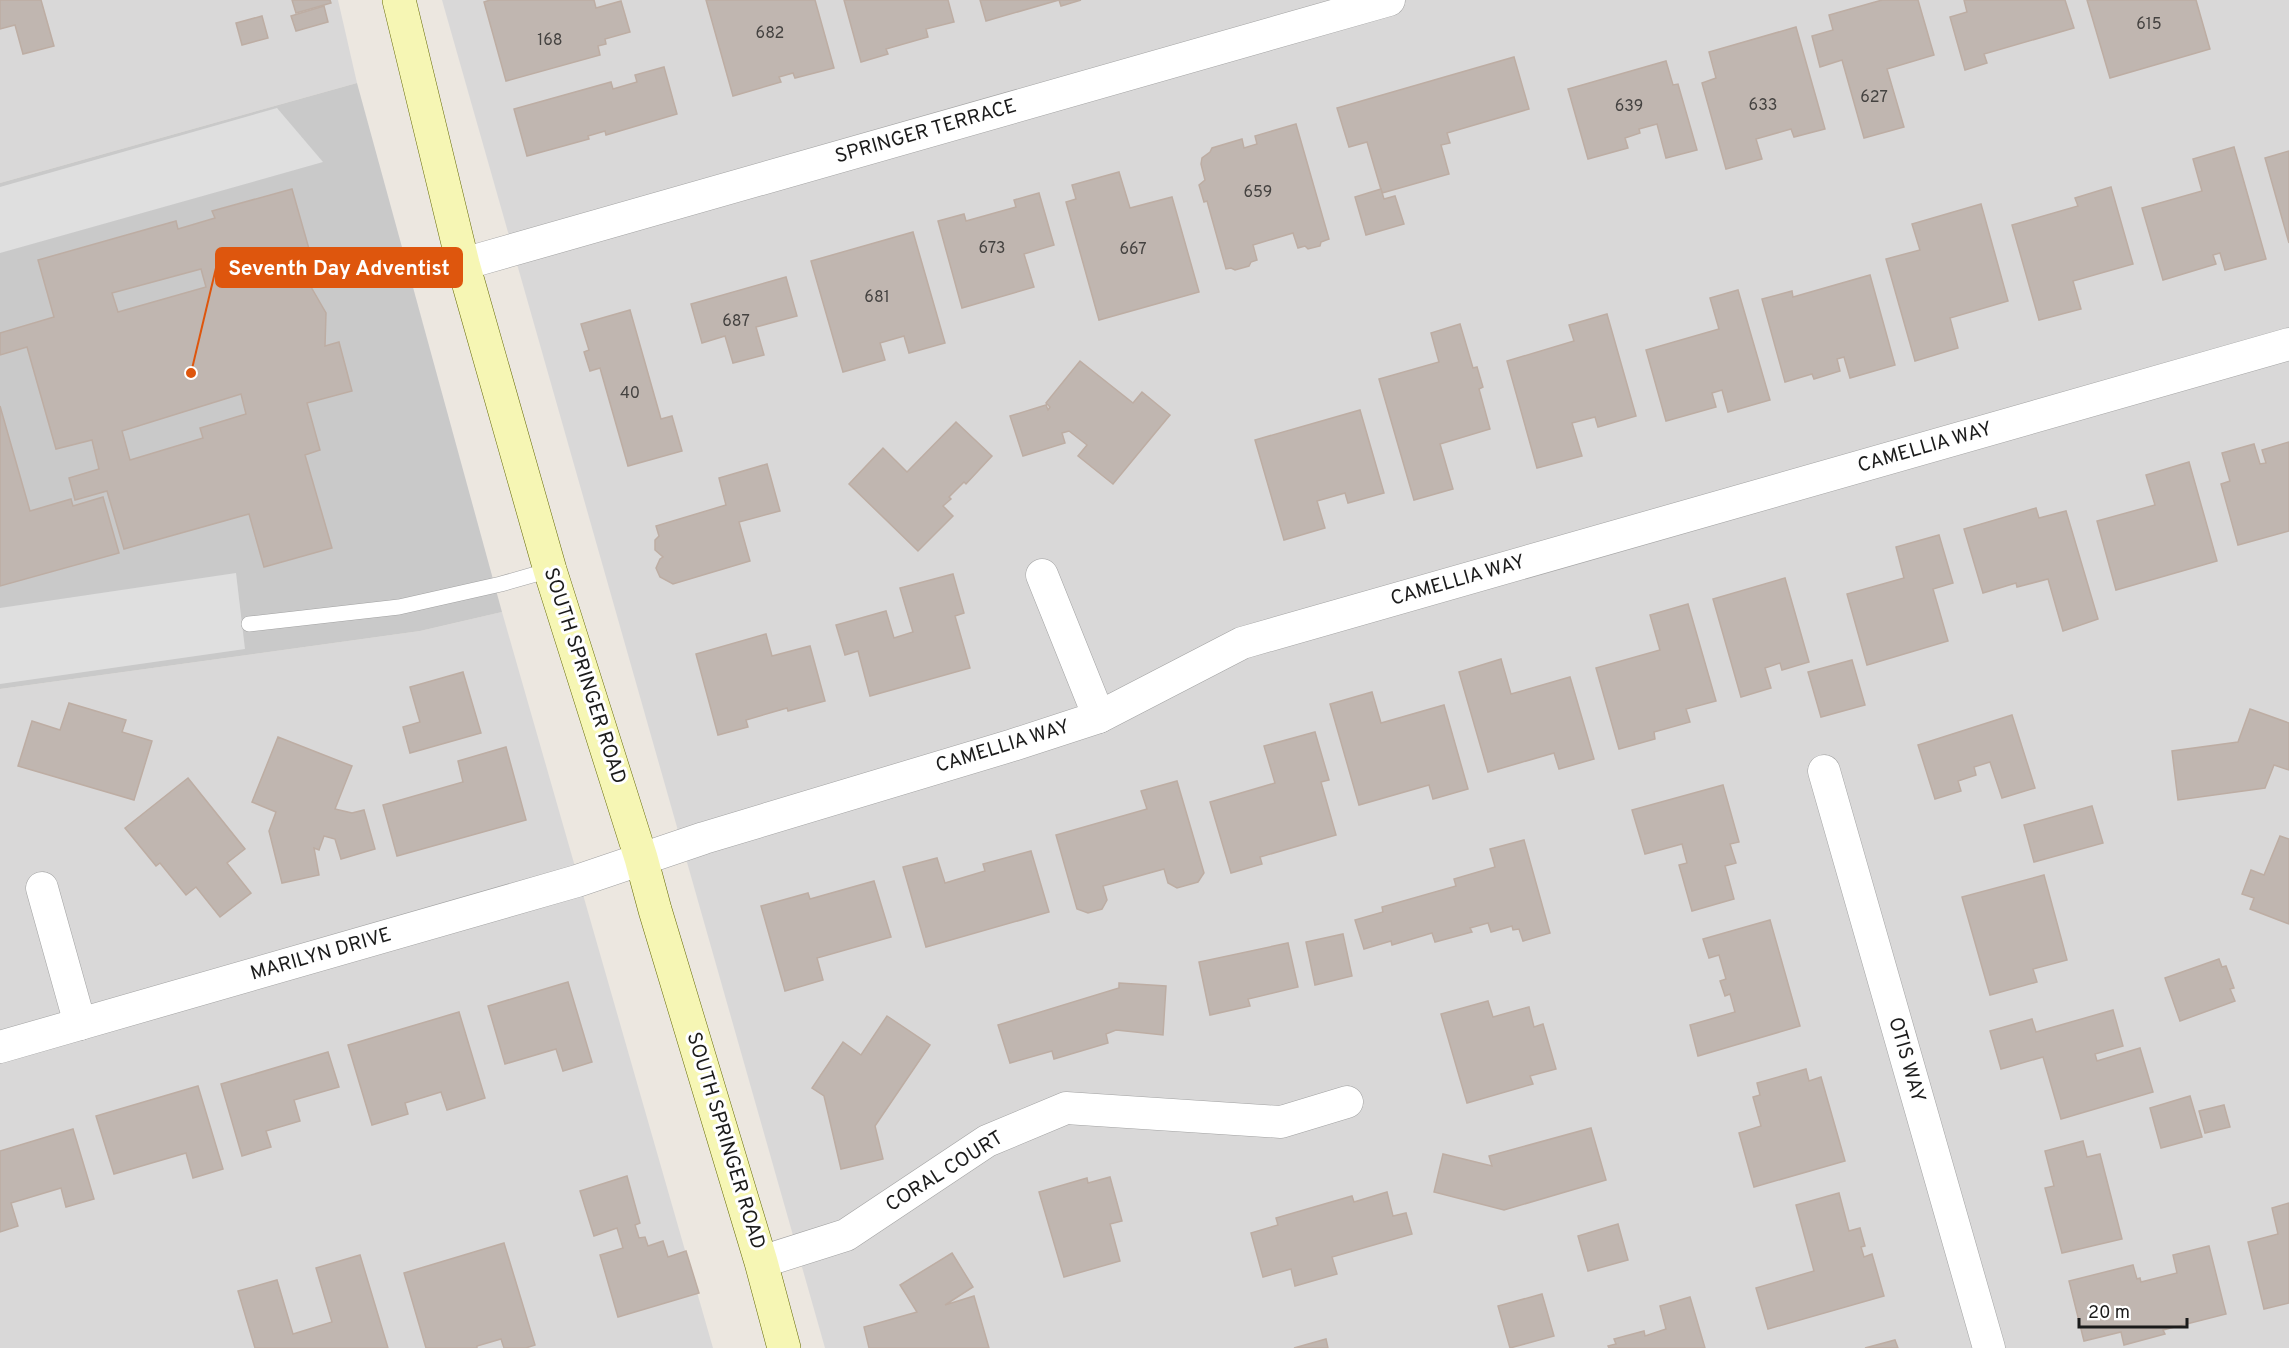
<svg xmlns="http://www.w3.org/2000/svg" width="2289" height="1348" viewBox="0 0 2289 1348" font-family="Overpass,sans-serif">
  <rect width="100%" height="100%" fill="#ece7e0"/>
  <!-- residential -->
  <g fill="#d9d8d8">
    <path d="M0,0h338l19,83 -357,100z"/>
    <path d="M442,0h1847v1348h-1464z"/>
    <path d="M502,612l211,736h-713v-659l420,-58z"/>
  </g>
  <!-- religious -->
  <path fill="#c9c9c9" d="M357,83l145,529 -82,19 -420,58v-506z"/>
  <!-- parking -->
  <g fill="#dfdfdf">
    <path d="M277,108l46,54 -323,91v-66z"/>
    <path d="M236,573l9,76 -245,35v-76z"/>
  </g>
  <!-- building -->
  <g fill="#c0b6b0" stroke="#bdada3" stroke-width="1.5" fill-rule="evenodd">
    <path d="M0,0h41l13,46 -31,8 -8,-29 -15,4z"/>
    <path d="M292,0h38l1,3 -35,10z"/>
    <path d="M490,0h104l2,8 25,-7 9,31 -25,7 1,5 -8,2 2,9 -94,26 -22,-79z"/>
    <path d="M706,0h109l19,68 -39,10 -2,-5 -14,4 2,5 -48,14z"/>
    <path d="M844,0h104l6,22 -28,7 2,8 -42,12 2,5 -27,8z"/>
    <path d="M980,0h79l-73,21z"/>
    <path d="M1059,0h22l-20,6z"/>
    <path d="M1882,0h36l16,55 -47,14 17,58 -40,11 -22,-78 -22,7 -8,-31 21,-6 -4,-15z"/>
    <path d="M1964,0h101l9,28 -90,26 3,9 -22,7 -15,-53 17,-5z"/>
    <path d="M2087,0h109l14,49 -100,29z"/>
    <path d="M324,6l4,16 -32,9 -5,-15z"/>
    <path d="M262,16l6,22 -26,7 -6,-22z"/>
    <path d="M1796,27l29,102 -31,8 -3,-8 -35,10 6,20 -36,10 -24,-86 14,-5 -7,-26z"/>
    <path d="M1514,57l15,52 -82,24 3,10 -9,2 8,29 -67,19 -15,-51 -18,5 -12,-39z"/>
    <path d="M1666,61l7,24 5,-1 19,66 -31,8 -9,-34 -18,5 1,4 -15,5 3,10 -40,11 -20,-70z"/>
    <path d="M664,67l13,47 -71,21 -1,-4 -17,5 1,3 -62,17 -13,-47 97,-27 2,7 24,-7 -2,-7z"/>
    <path d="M1296,124l33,115 -8,3 -1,4 -12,3 -3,-3 -7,2 -5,-15 -40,12 4,15 -6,2 -2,4 -14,4 -4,-2 -5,1 -19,-68 -3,1 -5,-17 6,-5 -4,-16 1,-6 8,-6 2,-4 30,-9 2,9 13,-4 -2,-8z"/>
    <path d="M2234,147l32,112 -41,11 -5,-17 -7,2 3,9 -53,16 -21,-72 60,-17 -9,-32z"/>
    <path d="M2289,151v92l-24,-85z"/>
    <path d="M1119,172l11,36 42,-11 27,95 -100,28 -33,-118 10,-3 -4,-14z"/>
    <path d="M2111,187l22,77 -60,17 8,28 -42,11 -27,-95 66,-19 -3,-8z"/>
    <path d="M292,189l25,88 -10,3 19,33 -1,33 14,-4 13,49 -45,12 13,47 -15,5 27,93 -68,19 -15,-53 -125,35 -17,-58 -32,9 -6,-22 30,-9 -7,-29 -36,9 -29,-102 -27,8v-22l54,-16 -16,-57 138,-39 2,8 37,-11 -3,-7zM201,269l5,18 -88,25 -6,-19zM241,394l5,20 -46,14 3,10 -73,22 -8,-29z"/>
    <path d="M1381,189l3,10 11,-3 9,28 -38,11 -11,-38z"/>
    <path d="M1039,193l15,52 -30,9 10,33 -72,21 -24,-87 26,-7 2,7 50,-14 -2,-7z"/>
    <path d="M1981,204l27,97 -58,17 8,30 -43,13 -29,-102 34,-9 -8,-26z"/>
    <path d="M913,232l32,111 -36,10 -5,-17 -24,7 5,17 -42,12 -32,-111z"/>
    <path d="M1870,275l25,90 -45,13 -6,-21 -7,2 3,12 -26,8 -2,-5 -27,8 -23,-83 30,-8 1,6z"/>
    <path d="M786,277l11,39 -41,11 8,28 -31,8 -8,-27 -23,7 -11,-39z"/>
    <path d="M1738,290l32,110 -42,12 -6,-22 -10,3 4,14 -50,14 -20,-71 73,-21 -9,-31z"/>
    <path d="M630,310l31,109 11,-3 10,35 -54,15 -28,-98 -10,3 -6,-19 5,-2 -8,-26z"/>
    <path d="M1607,314l29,102 -38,11 -3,-10 -23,6 10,33 -45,12 -30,-107 67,-20 -5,-16z"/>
    <path d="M1460,324l13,44 4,-1 6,20 -4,2 11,40 -50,15 13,45 -39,11 -35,-121 60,-17 -8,-29z"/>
    <path d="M1080,361l53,42 9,-11 28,23 -57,69 -35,-28 9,-11 -18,-14 -7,2 3,10 -42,13 -13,-40 36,-11 2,5 2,-3 -4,-4z"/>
    <path d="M0,406l30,105 41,-12 2,7 30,-9 16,56 -119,33z"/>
    <path d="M1360,410l24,83 -36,10 -3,-10 -28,8 8,27 -41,12 -29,-100z"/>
    <path d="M956,422l36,34 -26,28 -2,-2 -15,15 2,2 -8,7 10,10 -35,35 -69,-67 34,-36 24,24z"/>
    <path d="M2289,442v89l-51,14 -17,-61 9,-3 -8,-28 32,-9 6,20 6,-1 -4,-13z"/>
    <path d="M2189,462l28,99 -101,29 -19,-69 58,-16 -9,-30z"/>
    <path d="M767,464l13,47 -41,11 11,39 -77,23 -13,-7 -4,-9 4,-9 3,-2 -8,-7v-10l4,-4 -3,-10 70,-21 -7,-27z"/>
    <path d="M2036,508l3,10 27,-7 32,108 -35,12 -15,-52 -31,8 -1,-4 -33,10 -19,-64z"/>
    <path d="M1939,535l14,48 -20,6 15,52 -81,24 -20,-71 57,-16 -8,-31z"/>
    <path d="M953,574l11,39 -9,3 15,52 -100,28 -12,-45 -13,4 -9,-30 50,-14 8,27 19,-6 -13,-44z"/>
    <path d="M1785,578l24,84 -27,8 -2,-7 -15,5 6,20 -30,9 -28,-98z"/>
    <path d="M1688,604l28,97 -30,8 4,13 -36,10 1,7 -36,10 -23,-81 64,-18 -10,-35z"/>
    <path d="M766,634l6,22 38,-10 15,55 -37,10 -1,-3 -41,12 2,7 -30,8 -22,-81z"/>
    <path d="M1501,659l10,35 59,-17 24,82 -35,10 -5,-16 -66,19 -29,-100z"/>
    <path d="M1852,660l13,45 -44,12 -13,-45z"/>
    <path d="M463,672l18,61 -71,20 -7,-26 17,-5 -10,-35z"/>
    <path d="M1372,692l9,31 63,-18 24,84 -35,10 -4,-14 -70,20 -29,-101z"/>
    <path d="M69,703l57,17 -4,12 30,9 -18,59 -116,-34 14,-45 28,9z"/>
    <path d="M2250,709l39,14v47l-15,-5 -9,23 -87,12 -6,-49 66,-9z"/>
    <path d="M2012,715l23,73 -33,10 -12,-36 -16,5 2,8 -18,6 3,10 -26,8 -17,-54z"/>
    <path d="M1315,732l14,48 -8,2 15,53 -76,22 2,7 -31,9 -21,-71 65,-19 -11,-37z"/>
    <path d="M278,737l74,29 -17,43 17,4 12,-3 11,39 -34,10 -6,-20 -11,-3 -5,14 -5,-2 5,27 -37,8 -13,-52 7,-19 -24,-10z"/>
    <path d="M506,747l20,73 -129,36 -14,-51 80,-23 -5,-21z"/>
    <path d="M188,778l57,71 -18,14 24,30 -31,24 -24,-30 -10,8 -26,-32 -4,3 -31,-38z"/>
    <path d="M1177,781l27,92 -6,9 -21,6 -9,-5 -4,-14 -61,17 4,14 -5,9 -14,4 -11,-4 -21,-74 91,-26 -6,-18z"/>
    <path d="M1723,785l16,57 -9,2 6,19 -11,3 9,33 -42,12 -13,-46 8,-2 -5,-19 -37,10 -13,-44z"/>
    <path d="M2092,806l11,37 -69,19 -10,-37z"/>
    <path d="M2280,836l9,3v85l-39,-15 4,-11 -12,-4 9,-24 13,5z"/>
    <path d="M1524,840l26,93 -27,8 -4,-12 -6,1 -1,-4 -21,6 -3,-9 -18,5 2,4 -37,10 -3,-9 -40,12 -1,-4 -27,8 -9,-29 28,-8 -1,-5 74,-21 -2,-7 41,-12 -5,-18z"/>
    <path d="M1031,851l18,61 -123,35 -23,-80 34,-9 8,25 40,-12 -2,-7z"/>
    <path d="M2044,875l23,85 -34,9 4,13 -47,13 -28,-98z"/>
    <path d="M874,881l17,56 -74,21 6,22 -38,11 -24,-85 47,-13 2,6z"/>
    <path d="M1770,920l30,106 -102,30 -8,-31 45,-13 -5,-18 -5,2 -5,-15 6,-2 -7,-24 -10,3 -6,-19z"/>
    <path d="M1343,934l9,42 -37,9 -9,-43z"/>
    <path d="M1288,943l10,44 -50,12 2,7 -40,9 -11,-53z"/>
    <path d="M2219,959l3,8 4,-1 8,22 -4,1 5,12 -55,20 -15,-43z"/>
    <path d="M568,982l24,80 -29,9 -7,-22 -51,15 -17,-58z"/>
    <path d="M1119,983l47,3 -3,49 -47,-5 -10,4 2,9 -54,16 -2,-8 -42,12 -12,-38 121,-37z"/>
    <path d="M1488,1001l5,16 36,-10 5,20 9,-3 13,45 -26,7 3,8 -66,19 -26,-89z"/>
    <path d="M2113,1010l10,36 -28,8 2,7 43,-13 13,44 -92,27 -18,-62 -42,12 -11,-38 42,-12 4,13z"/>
    <path d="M459,1012l26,86 -38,12 -6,-18 -36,11 3,11 -36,11 -24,-80z"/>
    <path d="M887,1016l43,29 -55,81 8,33 -42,10 -17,-73 -12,-8 31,-46 18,13z"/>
    <path d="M328,1052l11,35 -45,13 6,21 -34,10 5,16 -29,9 -21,-72z"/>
    <path d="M1806,1069l3,12 12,-4 24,84 -91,26 -15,-54 22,-7 -8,-29 7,-2 -3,-12z"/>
    <path d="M198,1086l25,83 -30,9 -7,-25 -72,21 -18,-58z"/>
    <path d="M2190,1096l12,41 -41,11 -11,-40z"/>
    <path d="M2224,1105l6,22 -25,6 -6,-22z"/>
    <path d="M1591,1128l15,52 -102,30 -70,-18 9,-38 49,12 -3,-10z"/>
    <path d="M73,1129l21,70 -28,8 -5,-19 -50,15 7,23 -18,6v-81z"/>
    <path d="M2083,1141l4,16 13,-3 22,85 -60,14 -17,-65 9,-2 -9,-35z"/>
    <path d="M627,1176l13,47 -5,2 4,13 6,-1 3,9 15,-5 5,16 18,-6 13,42 -81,24 -18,-62 23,-7 -6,-20 -23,8 -14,-45z"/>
    <path d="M1110,1177l12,44 -12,3 10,37 -56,16 -25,-85 48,-14 1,5z"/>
    <path d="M1387,1192l6,24 13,-3 6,21 -80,23 5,17 -42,12 -4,-17 -28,8 -12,-44 27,-8 -2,-7 76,-22 2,6z"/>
    <path d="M1839,1193l10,38 11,-3 5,18 -4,1 3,10 8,-3 12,42 -116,33 -12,-41 58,-17 -18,-66z"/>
    <path d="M2289,1203v100l-25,6 -16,-67 30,-8 -6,-26z"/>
    <path d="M1618,1224l10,36 -40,11 -10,-35z"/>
    <path d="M504,1243l31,102 -9,3h-22l-3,-9 -24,7v2h-51l-22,-75z"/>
    <path d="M2209,1246l17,68 -63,16 2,4 -41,11 -3,-13 -37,9 -15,-60 64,-16 4,14 3,-1 1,4 36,-9 -4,-18z"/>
    <path d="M952,1253l21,34 -28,18 29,-9 15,52h-120l-5,-21 53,-15 -17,-27z"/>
    <path d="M360,1255l28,93h-133l-17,-57 39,-11 16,54 39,-12 -16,-54z"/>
    <path d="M1542,1294l12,42 -44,12 -12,-42z"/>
    <path d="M1690,1297l15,51h-96l-1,-2 8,-2 -2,-5 30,-8 1,5 21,-7 -6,-23z"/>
    <path d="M1326,1339l2,9h-34z"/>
    <path d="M1895,1340l3,8h-33z"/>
  </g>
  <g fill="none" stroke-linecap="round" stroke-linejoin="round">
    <defs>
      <path id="lane" d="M249,624l150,-17 102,-23 49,-14"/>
      <g id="street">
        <path d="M463,264l926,-264"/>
        <path d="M1042,575l57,142"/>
        <path d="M1824,771l165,577"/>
        <path d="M42,888l38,136"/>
        <path d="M0,1047l577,-166 127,-43 309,-93 86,-28 143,-74 1047,-299"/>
        <path d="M761,1262l85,-27 141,-94 79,-33 215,14 66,-20"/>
      </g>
      <path id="secondary" d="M399,0l64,264 87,306 91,288 14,52 106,352 23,86"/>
    </defs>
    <!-- lane casing -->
    <use href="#lane" stroke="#a2a2a2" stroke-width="16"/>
    <!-- street casing -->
    <use href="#street" stroke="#a2a2a2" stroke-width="33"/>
    <!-- secondary casing -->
    <use href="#secondary" stroke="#666b08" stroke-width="34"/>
    <!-- lane -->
    <use href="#lane" stroke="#fff" stroke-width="15"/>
    <!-- street -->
    <use href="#street" stroke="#fff" stroke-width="32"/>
    <!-- secondary -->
    <use href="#secondary" stroke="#f6f6b4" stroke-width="33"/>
  </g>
  <g text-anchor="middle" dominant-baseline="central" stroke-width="6" stroke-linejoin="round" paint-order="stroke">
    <!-- number labels -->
    <g font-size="16" fill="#444240">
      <text x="2149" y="25">615</text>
      <text x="770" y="34">682</text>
      <text x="550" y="41">168</text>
      <text x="1874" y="98">627</text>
      <text x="1763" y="106">633</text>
      <text x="1629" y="107">639</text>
      <text x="1258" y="193">659</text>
      <text x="992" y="249">673</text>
      <text x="1133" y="250">667</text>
      <text x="877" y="298">681</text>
      <text x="736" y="322">687</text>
      <text x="630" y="394">40</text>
    </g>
    <!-- street labels -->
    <g font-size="20" fill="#1b1b1b" stroke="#fff">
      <text transform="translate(926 132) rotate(-16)">SPRINGER TERRACE</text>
      <text transform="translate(1925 448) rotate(-16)">CAMELLIA WAY</text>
      <text transform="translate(1458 581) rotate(-16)">CAMELLIA WAY</text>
      <text transform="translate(584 676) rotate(72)">SOUTH SPRINGER ROAD</text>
      <text transform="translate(1003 747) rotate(-17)">CAMELLIA WAY</text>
      <text transform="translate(321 955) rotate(-16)">MARILYN DRIVE</text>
      <text transform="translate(1906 1060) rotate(74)">OTIS WAY</text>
      <text transform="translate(725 1141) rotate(73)">SOUTH SPRINGER ROAD</text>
      <text transform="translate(945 1172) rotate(-32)">CORAL COURT</text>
    </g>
  </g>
  <!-- callouts -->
  <path fill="none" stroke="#de560d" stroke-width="2" d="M191 373L216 268"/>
  <circle fill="#de560d" stroke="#fff" stroke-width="2" cx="191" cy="373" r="6"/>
  <rect fill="#de560d" stroke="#de560d" stroke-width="2" x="216" y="248" width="246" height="39" rx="6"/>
  <g font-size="21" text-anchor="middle" font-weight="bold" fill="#fff">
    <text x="339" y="275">Seventh Day Adventist</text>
  </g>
  <!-- scale -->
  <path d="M2079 1318v9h108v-9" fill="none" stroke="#1b1b1b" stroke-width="3"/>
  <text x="2088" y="1318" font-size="18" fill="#1b1b1b" stroke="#ffffff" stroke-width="4.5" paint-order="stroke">20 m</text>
</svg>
